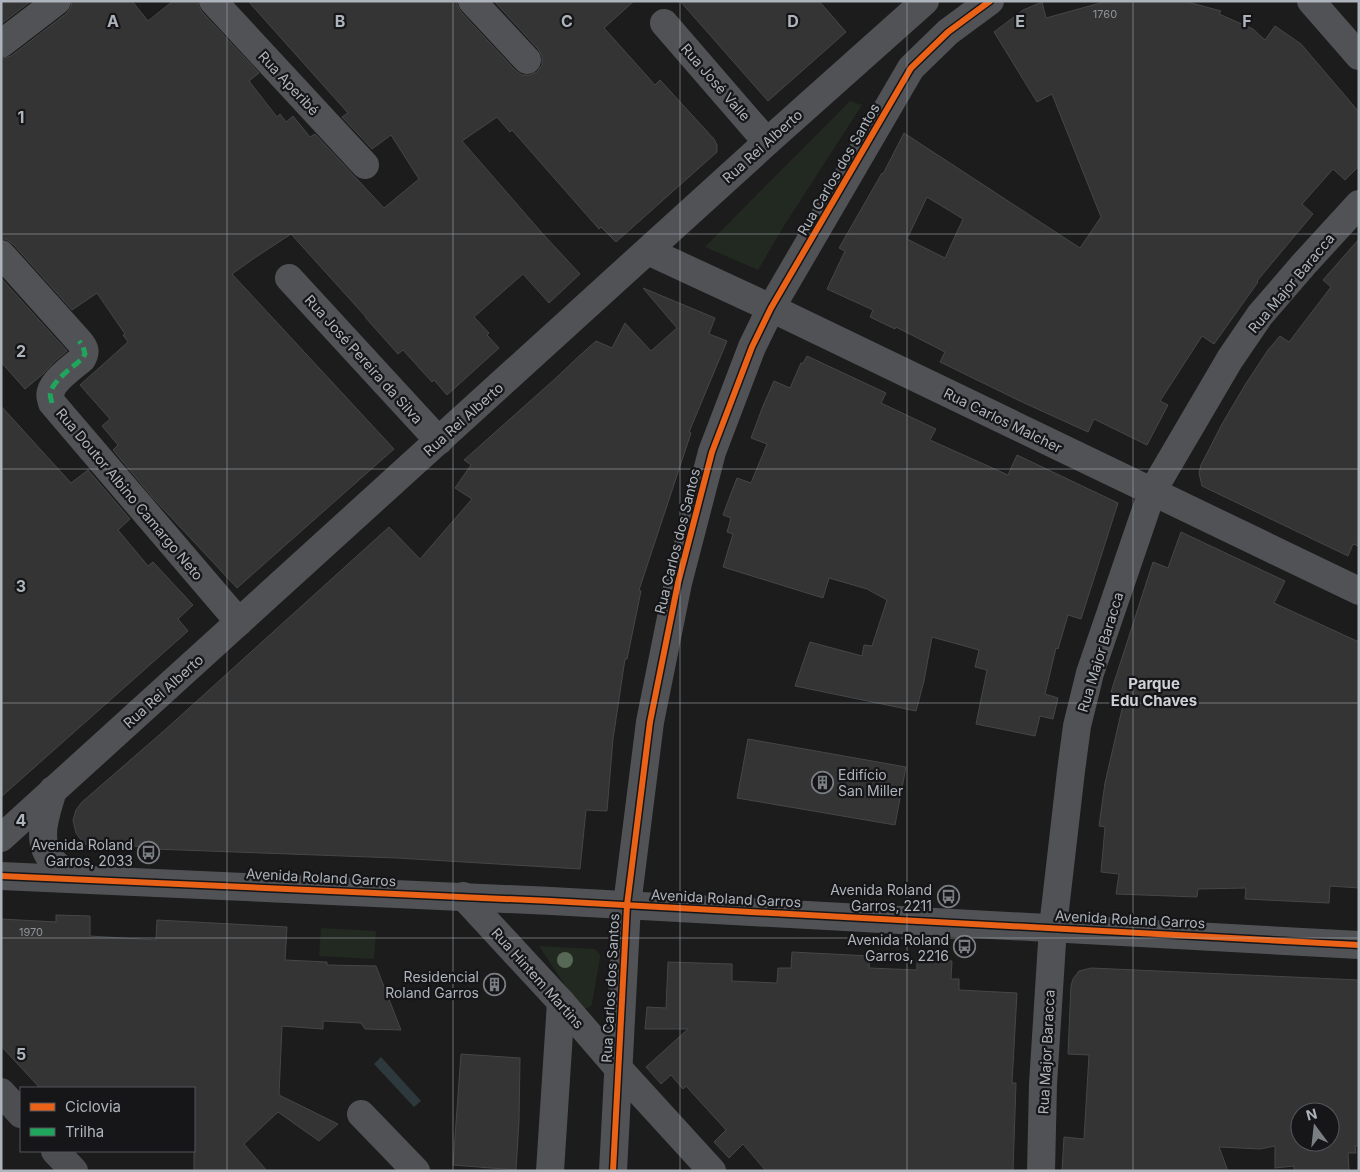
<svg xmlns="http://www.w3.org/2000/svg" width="1360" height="1172" viewBox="0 0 1360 1172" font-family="Inter,sans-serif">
  <rect width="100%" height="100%" fill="#1c1c1c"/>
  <!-- green -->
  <g fill="#212921">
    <path d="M850,101l12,4 -80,124 -24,41 -53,-23z"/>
    <path d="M321,928l55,3 -2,28 -55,-3z"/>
    <path d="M539,946l56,3 5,6v3l-8,46c-3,5 -6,4 -12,4z"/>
  </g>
  <!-- water -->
  <path fill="#2e393e" d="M381,1057l40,44 -7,6 -40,-43z"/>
  <!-- building -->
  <g fill="#343434" stroke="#444648" fill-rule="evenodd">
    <path d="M1,1h30l-30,23z"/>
    <path d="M72,1h60l16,20 25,-20h25v4l4,7 57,61 -10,8 28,36 3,-3 6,8 7,-6 17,21 5,-3 69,74 35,-29 -28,-44 -19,14 -30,-32 6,-4 -100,-112h209v4l4,7 55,59 6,4h8l7,-3 5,-7v-9l-4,-7 -44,-48h140l-30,27 51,57 5,-5 54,59 3,6v7l-101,90 -15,-15 -2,2 -87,-99 -2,2 -13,-15 -35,24 80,92 38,41 -31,29 -26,-29 -49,43 15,16 -2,2 12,13 -52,47 -13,-15 -2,2 -29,-32 -5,4 -33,-37h1l-75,-83 -38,25 -21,15 162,175 -157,139 -84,-90 -40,-48 5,-5 -16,-19 8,-7 -30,-34 48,-43 -5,-7 2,-1 -28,-41 -25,17 -59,-66 -7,-5h-5v-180l10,-3 56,-43 4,-6z"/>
    <path d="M680,1h139l27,31 -78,69z"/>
    <path d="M1132,1h52l37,10 -2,3 34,15 12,11 10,-14 26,18 58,68v54l-14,14 -12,-11 -31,35 11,10 -56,67 1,1 -44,62 -12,-8 -42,65 8,4 -21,40 -53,-26 -6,13 -68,-31 -80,-39 5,-10 -49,-25 -1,2 -25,-12 3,-7 -46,-21 18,-38 -6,-3 43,-75 1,1 21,-41 176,115 21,-31 -49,-123 -15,8 -43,-70 29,-22 19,-8 4,16 58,-16zM927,197l36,22 -18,39 -38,-19z"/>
    <path d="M1359,239v307l-6,-2 -5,12 -146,-70 -3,-13 2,-8 21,-41 23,-39 23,-35 12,-14 9,6 42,-55 -8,-7z"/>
    <path d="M1,278l66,73 -13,11 -11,12 -18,15 -24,-27z"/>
    <path d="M643,288l72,30 -6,16 18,7 -38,91 2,1 -52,157 2,1 -14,68h-2l-12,80 -6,72 -21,-1 -6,59 -183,-11 -243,-9v-2l-70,-3 -8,-11 -3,-13 3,-10 6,-8 84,-73 223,-202 31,32 52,-60 -17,-11 16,-23 -7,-5 92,-82 21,-20 19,-17 16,7 13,-25 26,28 26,-23z"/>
    <path d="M807,356l79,37 -5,10 55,26 -6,11 78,35 9,-20 101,48 -37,116 -13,-4 -10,34 -2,-1 -11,46 13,4 -5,21 -13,-3 -5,20 -59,-12 11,-54 -12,-3 4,-17 -47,-13 -8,44 -8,30 -121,-25 15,-44 52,14 2,-11 8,1 15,-46 -20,-11 -38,-11 -6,20 -100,-31 10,-33 -6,-2 4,-14 -8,-3 7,-19 7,-18 14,5 16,-39 -16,-6 12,-32 11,-25 16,7 11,-25h2z"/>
    <path d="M1,406l70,77 17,-13 42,49 -12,11 30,36 5,-4 40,43 -15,14 10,12 -187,166z"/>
    <path d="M1181,532l104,49 -11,22 85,39v246l-29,-2 -1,17 -84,-4 1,-11 -48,1 -1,8 -81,-3 3,-20 -18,-2 4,-45 -6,-1 6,-43 20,-87 -14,-4 42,-130 15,6z"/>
    <path d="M748,739l158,28 -11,58 -158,-27z"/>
    <path d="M56,915l34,1v20l66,4 1,-20 130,7 -2,33 42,2v3l49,1 25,64 -36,-1 -4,-6 -38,-2v8l-41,-3 -3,69 59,29 -19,17 -41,-29 -34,32 23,27h-73v-83h-154l-39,-42v-127l55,3z"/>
    <path d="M792,952l78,4 -1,12 48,2v-11l35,2 -1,18h8v11l58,3 -5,90h4l-3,88h-247l-23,-27 -14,14 -15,-16 12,-12 -40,-44 -3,3 -12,-14 -10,9 -15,-17 42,-38h-43l2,-22 19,1 2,-46 64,2v17l45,2 1,-15h13z"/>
    <path d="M1091,968l268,12v166h-4l1,7h-8l1,18h-55v-5l-19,2v-22l-15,3 -41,-2 9,24h-166l2,-34 20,2 5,-84 -21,-1 3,-68 2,-7 6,-8zM1300,1112h30v30h-30z"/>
    <path d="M461,1054l59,4 -1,63 -3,49 -63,-5z"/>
  </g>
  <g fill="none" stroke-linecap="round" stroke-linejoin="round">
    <!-- minor -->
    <g stroke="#505255" stroke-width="28">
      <path d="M213,1l152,164"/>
      <path d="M472,1l55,59"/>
      <path d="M1311,1l48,55"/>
      <path d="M664,23l103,119"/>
      <path d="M1,44l56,-43"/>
      <path d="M648,251l123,57 588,283"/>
      <path d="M1,254l78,87c5,6 8,10 3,18 -8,7 -28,21 -31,32 -2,4 0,8 1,12l187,219"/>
      <path d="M289,278l150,163"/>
      <path d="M53,790c-6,22 -18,49 -2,69 6,7 14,13 20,20"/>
      <path d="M1,838l766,-696 158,-141"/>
      <path d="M1,876c453,19 905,42 1358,69"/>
      <path d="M463,896l98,106 57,66 94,103"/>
      <path d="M361,1114l55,57"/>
      <path d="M550,1171l11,-169"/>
      <path d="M613,1171l14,-266 23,-183 28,-139 34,-131 40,-105 19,-39 140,-240 37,-36 42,-31"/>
      <path d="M1041,1171l2,-87 10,-157 18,-156 6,-45 13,-53 62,-181 78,-133 30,-44 44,-51 55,-60"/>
    </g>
    <!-- major -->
    <g stroke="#4d4e51" stroke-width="28">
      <path d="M1,1092l20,22"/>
      <path d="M55,1151l19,20"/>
    </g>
    <!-- quiet -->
    <path stroke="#20a55d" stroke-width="5" stroke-dasharray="10 5" stroke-linecap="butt" d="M52,403c-1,-4 -3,-8 -1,-12 3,-11 23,-25 31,-32l3,-5 -2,-8 -4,-5"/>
    <defs>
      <g id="cycleway">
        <path d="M1,876c453,19 905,42 1358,69"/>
        <path d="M613,1171l14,-266 23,-183 28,-139 34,-131 40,-105 19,-39 140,-240 37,-36 42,-31"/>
      </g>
    </defs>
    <!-- cycleway casing -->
    <use href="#cycleway" stroke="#161618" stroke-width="9"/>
    <!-- cycleway -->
    <use href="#cycleway" stroke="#ea6118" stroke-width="6"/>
  </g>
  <!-- trees -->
  <circle fill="#576856" cx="565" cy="960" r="8"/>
  <!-- grid -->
  <path fill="none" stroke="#adb4bc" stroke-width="1" stroke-opacity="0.55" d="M227,1v1170M453,1v1170M680,1v1170M907,1v1170M1133,1v1170M1,234h1358M1,469h1358M1,703h1358M1,938h1358"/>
  <!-- icons -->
  <defs>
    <symbol id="building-ring" viewBox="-11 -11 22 22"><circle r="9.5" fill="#161618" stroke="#7a7f84" stroke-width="1.5"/><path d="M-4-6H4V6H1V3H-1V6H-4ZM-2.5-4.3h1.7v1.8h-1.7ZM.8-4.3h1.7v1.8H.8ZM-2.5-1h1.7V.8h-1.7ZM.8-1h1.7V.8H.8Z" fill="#7a7f84"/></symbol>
    <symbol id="bus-ring" viewBox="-11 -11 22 22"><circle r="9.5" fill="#161618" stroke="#7a7f84" stroke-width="1.5"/><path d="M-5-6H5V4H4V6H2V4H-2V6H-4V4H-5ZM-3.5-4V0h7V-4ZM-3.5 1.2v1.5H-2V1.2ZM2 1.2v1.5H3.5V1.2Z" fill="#7a7f84"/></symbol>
  </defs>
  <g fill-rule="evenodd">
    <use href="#building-ring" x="810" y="770" width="25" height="25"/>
    <use href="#bus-ring" x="136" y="840" width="25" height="25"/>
    <use href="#bus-ring" x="936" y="884" width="25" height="25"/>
    <use href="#bus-ring" x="952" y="934" width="25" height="25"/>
    <use href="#building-ring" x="482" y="972" width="25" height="25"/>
  </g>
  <g text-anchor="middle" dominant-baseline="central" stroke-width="4.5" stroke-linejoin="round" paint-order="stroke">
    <!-- number labels -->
    <g font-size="11" fill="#8f949a">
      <text x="1105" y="14">1760</text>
      <text x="31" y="932">1970</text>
    </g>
    <!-- street labels -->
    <g font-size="14" fill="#adb4bc" stroke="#161618">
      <text transform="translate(716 82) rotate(49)">Rua José Valle</text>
      <text transform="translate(289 83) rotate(47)">Rua Aperibé</text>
      <text transform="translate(762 146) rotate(-42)">Rua Rei Alberto</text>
      <text transform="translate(838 169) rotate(-60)">Rua Carlos dos Santos</text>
      <text transform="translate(1291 283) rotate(-50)">Rua Major Baracca</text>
      <text transform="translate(364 359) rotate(48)">Rua José Pereira da Silva</text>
      <text transform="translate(463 419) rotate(-42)">Rua Rei Alberto</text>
      <text transform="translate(1003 420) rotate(26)">Rua Carlos Malcher</text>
      <text transform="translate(130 494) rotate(50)">Rua Doutor Albino Camargo Neto</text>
      <text transform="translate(677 541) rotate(-76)">Rua Carlos dos Santos</text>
      <text transform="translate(1100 652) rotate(-73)">Rua Major Baracca</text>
      <text transform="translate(163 691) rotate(-42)">Rua Rei Alberto</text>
      <text transform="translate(321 877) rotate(3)">Avenida Roland Garros</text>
      <text transform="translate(726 898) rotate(3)">Avenida Roland Garros</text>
      <text transform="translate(1130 919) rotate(3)">Avenida Roland Garros</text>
      <text transform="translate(538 978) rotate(48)">Rua Hintem Martins</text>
      <text transform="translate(610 988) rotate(-87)">Rua Carlos dos Santos</text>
      <text transform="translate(1046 1052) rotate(-87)">Rua Major Baracca</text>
    </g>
    <!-- poi labels -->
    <g font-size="14" fill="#adb4bc" stroke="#161618" text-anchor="end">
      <text x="838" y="774" text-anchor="start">Edifício<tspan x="838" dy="16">San Miller</tspan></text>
      <text x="133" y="844">Avenida Roland<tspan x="133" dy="16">Garros, 2033</tspan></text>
      <text x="932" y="889">Avenida Roland<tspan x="932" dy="16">Garros, 2211</tspan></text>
      <text x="949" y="939">Avenida Roland<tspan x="949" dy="16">Garros, 2216</tspan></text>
      <text x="479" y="976">Residencial<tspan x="479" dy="16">Roland Garros</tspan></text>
    </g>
    <!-- neighbourhood labels -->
    <g font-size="15" font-weight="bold" fill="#ced2d8" stroke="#161618">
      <text x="1154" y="683">Parque<tspan x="1154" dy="17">Edu Chaves</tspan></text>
    </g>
  </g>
  <g font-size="16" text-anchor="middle" font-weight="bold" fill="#adb4bc" stroke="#161618" stroke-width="4.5" stroke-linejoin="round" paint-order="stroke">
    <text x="113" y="27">A</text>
    <text x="340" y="27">B</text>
    <text x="567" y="27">C</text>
    <text x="793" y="27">D</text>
    <text x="1020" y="27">E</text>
    <text x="1247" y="27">F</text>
    <text x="21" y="123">1</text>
    <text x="21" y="357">2</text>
    <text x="21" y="592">3</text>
    <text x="21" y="826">4</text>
    <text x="21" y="1060">5</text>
  </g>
  <!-- border -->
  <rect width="1360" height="1172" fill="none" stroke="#adb4bc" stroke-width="5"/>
  <!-- legend -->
  <rect x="20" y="1087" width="175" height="65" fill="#161618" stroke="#52555a"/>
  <rect x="30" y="1103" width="25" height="8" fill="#ea6118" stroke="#52555a"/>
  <text x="65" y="1112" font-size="15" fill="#adb4bc">Ciclovia</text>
  <rect x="30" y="1128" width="25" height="8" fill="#20a55d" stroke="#52555a"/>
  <text x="65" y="1137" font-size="15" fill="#adb4bc">Trilha</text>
  <!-- north arrow -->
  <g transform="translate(1315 1127) rotate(345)"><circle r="24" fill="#161618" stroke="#52555a"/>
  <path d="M0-4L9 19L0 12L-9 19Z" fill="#7a7f84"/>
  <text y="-8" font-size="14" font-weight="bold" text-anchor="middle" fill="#adb4bc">N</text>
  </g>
</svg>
